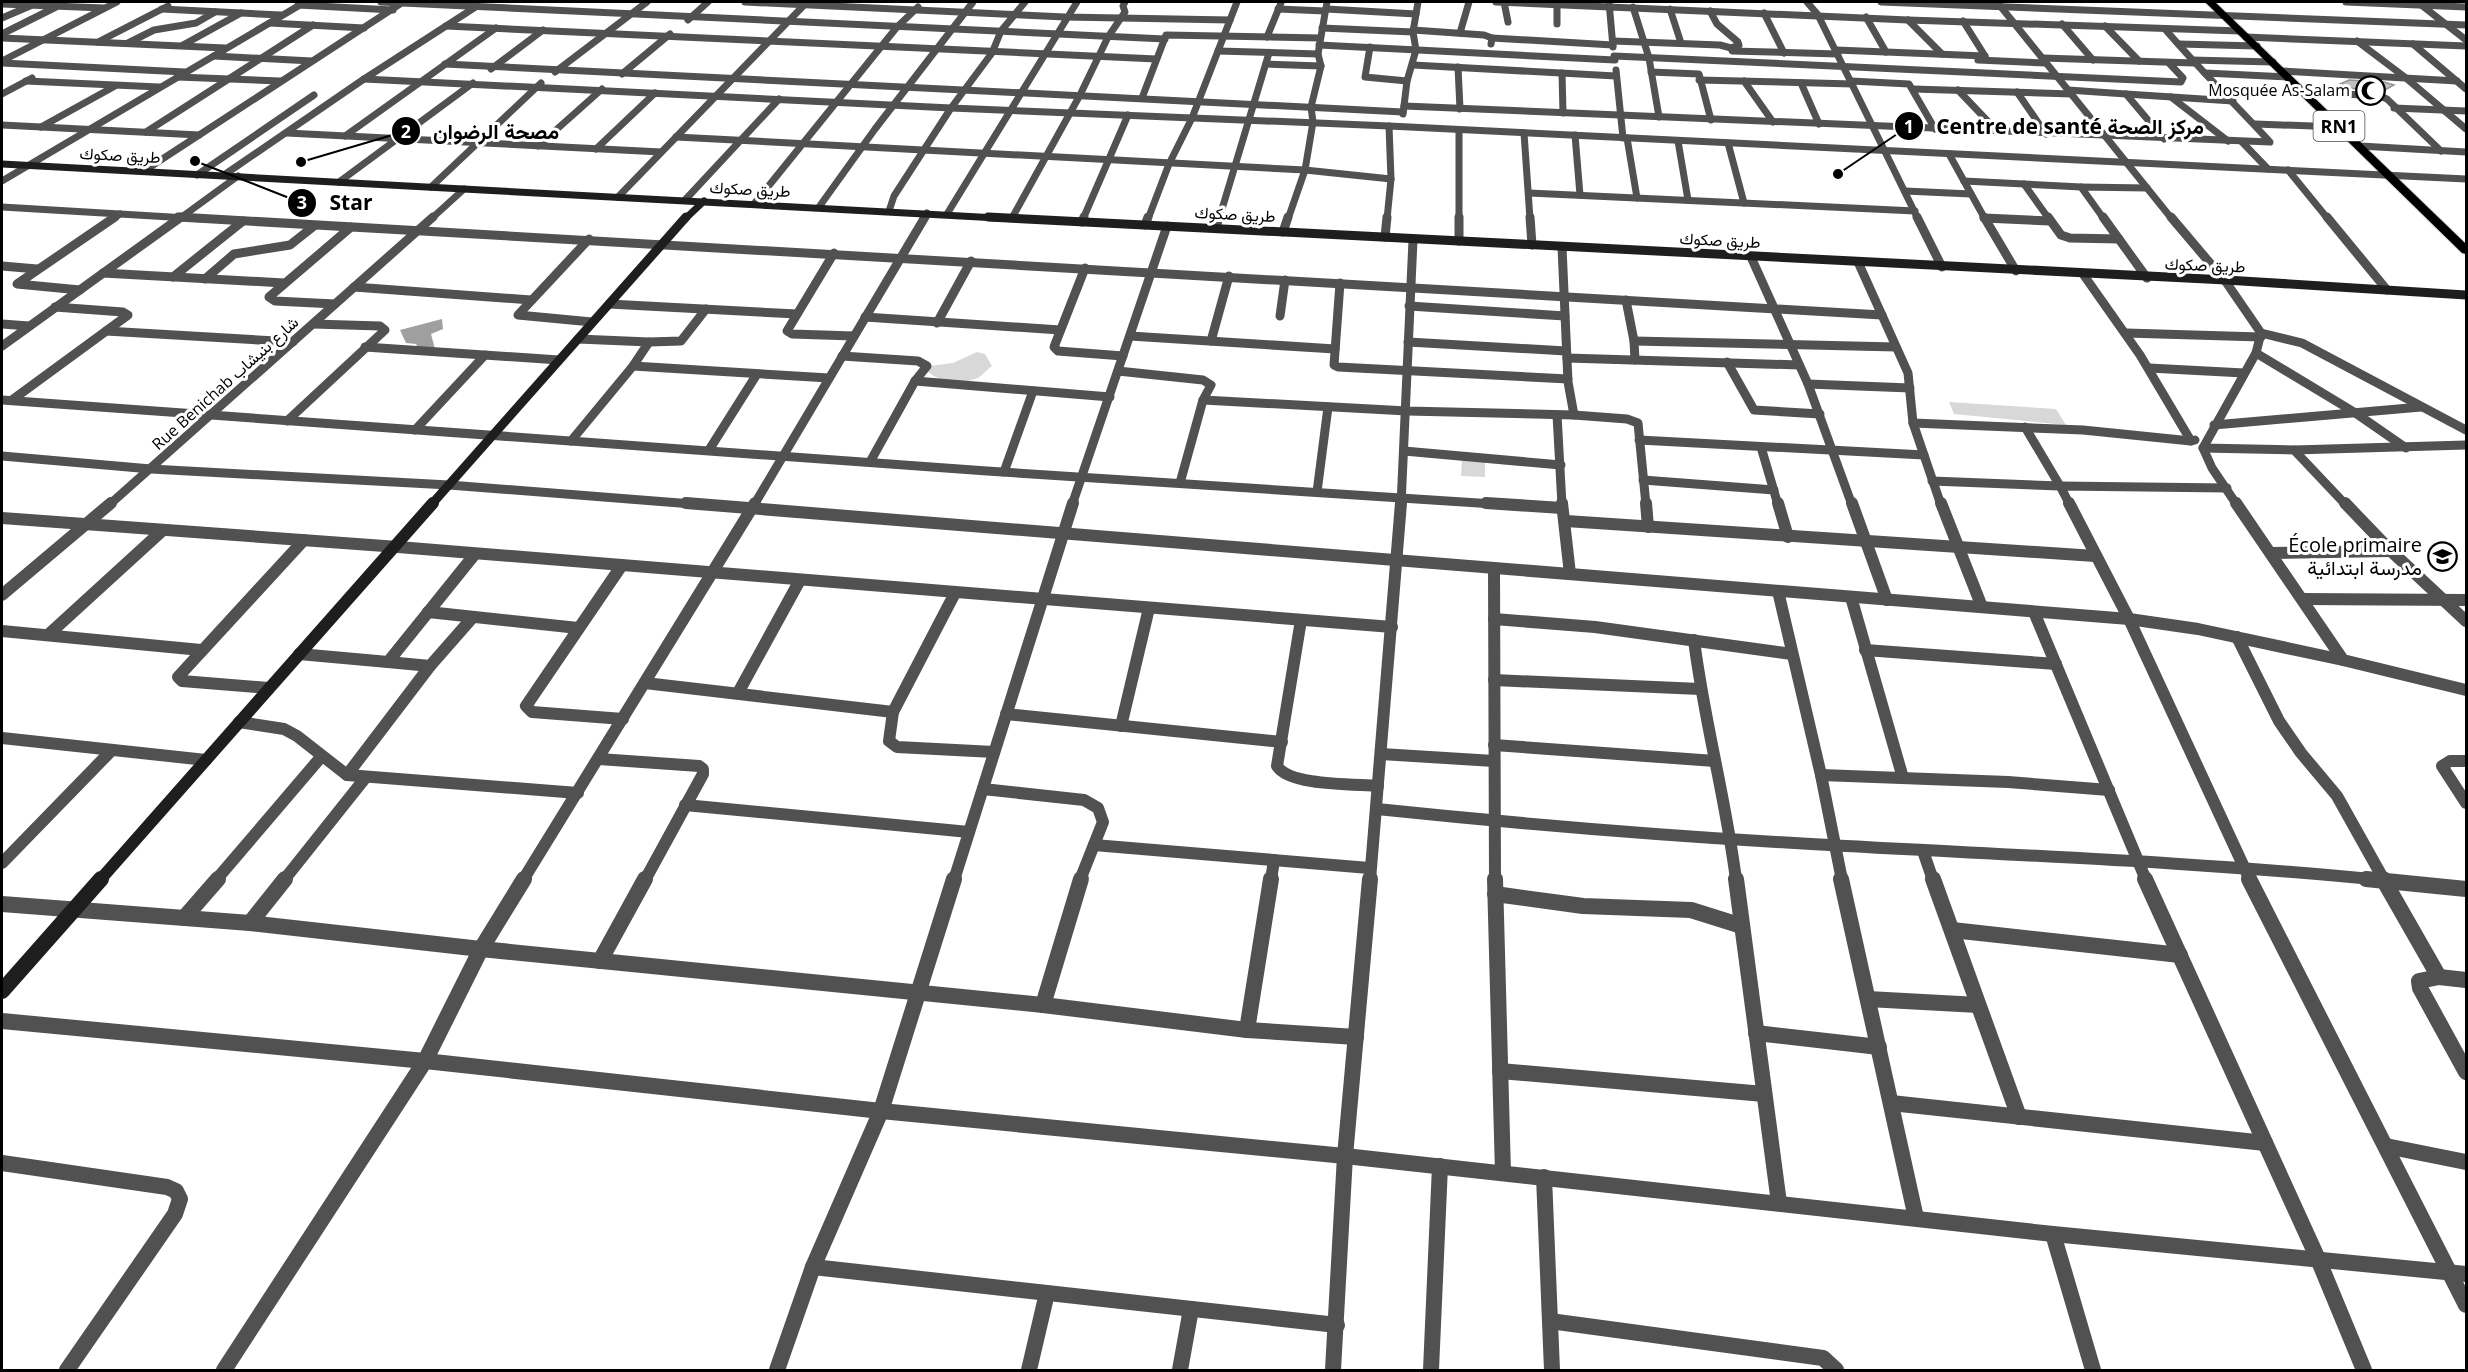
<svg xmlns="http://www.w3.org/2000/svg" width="2468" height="1372" viewBox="0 0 2468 1372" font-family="'Open Sans',Vazirmatn,sans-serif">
  <rect width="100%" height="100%" fill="#fff"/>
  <!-- green -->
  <g fill="#d8d8d8">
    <path d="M977,352l8,2 7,12c-5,3 -9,9 -14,12 -16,6 -38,5 -51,-7l3,-5 23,-3z"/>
    <path d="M1949,402l107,7 10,16 -112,-11z"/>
    <path d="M1462,459l23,2v16l-24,-1z"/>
  </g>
  <!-- water -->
  <path fill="#9f9f9f" d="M442,319l1,10 -12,5 4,15 -16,1 -3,-6 -10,-1 -6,-13z"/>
  <!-- building -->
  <path fill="#c0c0c0" stroke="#959595" stroke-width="1.5" d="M2349,80l35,2 10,3 -11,6 -28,-2 -15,-5z"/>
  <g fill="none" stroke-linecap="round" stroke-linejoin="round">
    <defs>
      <path id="highway" d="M2205,2h10l251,242v10l-4,-1z"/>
    </defs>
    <!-- highway casing -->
    <use href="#highway" stroke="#dbdbdb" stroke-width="2"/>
    <!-- street-far3 -->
    <g stroke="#515151" stroke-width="7">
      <path d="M381,2l784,37"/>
      <path d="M745,2l320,15 165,3"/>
      <path d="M1496,2l412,18 332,11"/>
      <path d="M1504,2l4,20"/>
      <path d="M1609,2l4,45"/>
      <path d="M1807,2l11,13 100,204"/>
      <path d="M1881,2l585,23"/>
      <path d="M1997,2l175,217"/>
      <path d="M2346,2l120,5"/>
      <path d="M2,4l102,4"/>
      <path d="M1557,4v20"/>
      <path d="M2420,4l46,36"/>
      <path d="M298,5l95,5"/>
      <path d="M1633,7l16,51 10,59"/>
      <path d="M162,9l119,6"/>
      <path d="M1278,9l47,2"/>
      <path d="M1326,9l90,5"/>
      <path d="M1670,9l11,34"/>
      <path d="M1710,11l7,13 21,18 1,3 -8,3"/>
      <path d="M1764,13l20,40"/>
      <path d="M1866,17l20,35"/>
      <path d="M2,18l28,-12"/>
      <path d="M688,20l20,-18"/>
      <path d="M1908,20l34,34"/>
      <path d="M1963,21l22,35 -5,2"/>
      <path d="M270,23l94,5"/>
      <path d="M2062,24l31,36"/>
      <path d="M446,26l710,33"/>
      <path d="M2105,26l34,35"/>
      <path d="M1322,28l91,4"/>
      <path d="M1413,30l71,5 8,3 -1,6"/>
      <path d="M1460,33l9,-31"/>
      <path d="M2,34l54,-27"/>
      <path d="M1267,37l14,-34"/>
      <path d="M2246,37l220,9"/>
      <path d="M2,38l223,10"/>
      <path d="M1492,38l121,7"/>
      <path d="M1613,41l107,4 11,3 1,3 106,3"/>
      <path d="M2357,41l49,37 60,51"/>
      <path d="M98,42l70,-36"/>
      <path d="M128,43l26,-13 42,-7 19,-11"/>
      <path d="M2179,44l78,2"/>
      <path d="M2413,44l53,45"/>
      <path d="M183,45l58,-32"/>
      <path d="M1319,45l296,15"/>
      <path d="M1370,47l-5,30 42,4"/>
      <path d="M1836,50l149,6"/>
      <path d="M1218,51l100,3"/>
      <path d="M214,56l98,5"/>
      <path d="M1614,56l567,26 2,-4 -14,-15"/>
      <path d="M2043,58l151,5"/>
      <path d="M1978,60l68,3"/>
      <path d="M2191,60l82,2"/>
      <path d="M2,61l115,-59"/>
      <path d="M2,63l183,9"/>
      <path d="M445,64l958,48"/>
      <path d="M1266,64l55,2"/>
      <path d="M1413,65l203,11"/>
      <path d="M1458,67l2,42"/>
      <path d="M491,69l52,-39"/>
      <path d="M1616,70l7,68"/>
      <path d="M2282,71l175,10"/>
      <path d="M555,72l92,-70"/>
      <path d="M1651,72l48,2 12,46"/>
      <path d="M1562,73l1,40"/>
      <path d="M2205,73l83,4"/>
      <path d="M622,74l48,-40"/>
      <path d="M177,77l103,4"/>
      <path d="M364,79l587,29 438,18"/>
      <path d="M1699,80l154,4"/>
      <path d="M26,81l133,6"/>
      <path d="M1744,81l29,41"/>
      <path d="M1851,81l58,3 26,45"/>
      <path d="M1801,83l18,41"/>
      <path d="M1913,89l159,5"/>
      <path d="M1958,90l40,42"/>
      <path d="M2068,90l58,4 38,45"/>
      <path d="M2017,92l29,42"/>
      <path d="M2306,92l74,4 7,3 54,52"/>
      <path d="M2,94l30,-16"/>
      <path d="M2126,94l107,7"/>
      <path d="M2171,97l57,44"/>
      <path d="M1142,98l24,-63 154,3"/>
      <path d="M1404,106l866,36c-35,-38 -72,-74 -105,-113"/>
      <path d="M2394,108l72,3"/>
      <path d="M1403,114l4,-33 9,-31 -3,-18 5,-30"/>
      <path d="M2255,124l85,3"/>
      <path d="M2,125l197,10"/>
      <path d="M41,127l74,-41"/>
      <path d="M1459,130v89"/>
      <path d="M146,132l167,-107"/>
      <path d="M287,133l374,19"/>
      <path d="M1524,133l6,86"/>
      <path d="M1575,135l5,60"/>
      <path d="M345,136l151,-108"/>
      <path d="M676,137l629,33 86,9"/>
      <path d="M1627,138l10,60"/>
      <path d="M1678,141l10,59"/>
      <path d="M2242,142l26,27"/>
      <path d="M1728,143l16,60"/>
      <path d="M538,146l64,-57"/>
      <path d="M2360,146l106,6"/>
      <path d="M596,149l59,-56"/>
      <path d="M1949,154l36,65"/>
      <path d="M2288,170l40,49"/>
      <path d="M144,171l259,-169"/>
      <path d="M197,175l117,-80"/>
      <path d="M224,175l140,-96 113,-73"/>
      <path d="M2,181l303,-179"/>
      <path d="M1964,181l117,6"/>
      <path d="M339,182l134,-99"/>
      <path d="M2024,184l25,35"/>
      <path d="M431,187l110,-104"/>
      <path d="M1905,191l66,3"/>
      <path d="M1529,193l386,18"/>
      <path d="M618,197l189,-195"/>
      <path d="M685,200l94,-101"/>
      <path d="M754,204l143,-177 21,-20"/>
      <path d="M2,207l202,12"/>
      <path d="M819,207l56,-78 98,-127"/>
      <path d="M889,211l5,-15 57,-88 41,-55 9,-22 24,-29"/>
      <path d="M947,214l130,-212"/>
      <path d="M1012,218l68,-123 28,-58 17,-25 -2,-6 2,-4"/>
      <path d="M1984,218l14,1"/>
      <path d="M113,219l7,-5"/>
      <path d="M179,219l59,-43"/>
      <path d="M431,219l33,-30"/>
      <path d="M924,219l3,-6"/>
      <path d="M1083,219l45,-104"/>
      <path d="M1148,219l21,-55 23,-46 45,-116"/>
      <path d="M1219,219l50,-166"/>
      <path d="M1288,219l17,-49 8,-48 -2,-15 10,-41 -3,-12 9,-52"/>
      <path d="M1387,219l4,-40 -2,-53 1077,53"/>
      <path d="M2104,219l-23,-32 66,1"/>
    </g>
    <!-- street-far2 -->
    <g stroke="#515151" stroke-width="9">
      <path d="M178,217l1704,98"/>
      <path d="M1459,217v24"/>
      <path d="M1530,217l2,28"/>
      <path d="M1917,217l25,50"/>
      <path d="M1984,217l32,54"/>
      <path d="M2048,217l13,18 9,3 49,1"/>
      <path d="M2103,217l44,61"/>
      <path d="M2171,217l55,65 35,51 -5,20 -53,95 91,2 52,55"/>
      <path d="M2327,217l60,73"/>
      <path d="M1984,218l66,3"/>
      <path d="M1082,222l2,-5"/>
      <path d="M1145,225l3,-8"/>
      <path d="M1216,228l3,-11"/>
      <path d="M1283,232l5,-15"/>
      <path d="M1385,237l2,-20"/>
      <path d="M589,239l-71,76 74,7"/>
      <path d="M834,253l-47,78 5,3 62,2"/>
      <path d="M1751,257l57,127 44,121"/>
      <path d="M1858,262l50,111 5,50 170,7 108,11"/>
      <path d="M2,266l35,3"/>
      <path d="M1085,268l-31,79 4,4 65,5"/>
      <path d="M103,273l181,10"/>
      <path d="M2083,274l57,81 51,86 4,-1"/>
      <path d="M173,277l70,-56"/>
      <path d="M205,279l29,-25 56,-9 24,-19"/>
      <path d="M1340,283l-6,82 4,2 230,12"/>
      <path d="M354,287l177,13"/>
      <path d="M80,290l-63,-6 98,-67"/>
      <path d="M1626,300l8,41 1,19"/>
      <path d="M335,304l-60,-3 -6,-4 82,-70"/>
      <path d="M609,304l188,10"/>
      <path d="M1409,306l156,10"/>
      <path d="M1280,316l5,-36"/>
      <path d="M865,317l195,13"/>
      <path d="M937,323l34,-62"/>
      <path d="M2,324l27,2"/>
      <path d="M106,331l187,11"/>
      <path d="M2126,333l135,4"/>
      <path d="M2261,333l41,10 164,87"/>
      <path d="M1130,336l205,13"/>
      <path d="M1211,341l18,-65"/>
      <path d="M1634,341l262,6"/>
      <path d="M649,342l32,-1 25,-32"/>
      <path d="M1408,342l158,9"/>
      <path d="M2,346l179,-129"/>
      <path d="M365,347l194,13"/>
      <path d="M2256,353l98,59 52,36"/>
      <path d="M842,356l76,5 9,5 -12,15 -45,81"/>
      <path d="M1567,358l232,7"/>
      <path d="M1727,362l27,48 66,4"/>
      <path d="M633,366l196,12"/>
      <path d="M2149,368l95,5"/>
      <path d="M1118,371l85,9 8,5 -8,15 -23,83"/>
      <path d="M915,381l195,16"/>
      <path d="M1808,384l102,4"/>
      <path d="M2,400l985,71 522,34"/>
      <path d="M12,400l116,-85 -5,-3 -68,-5"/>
      <path d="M1203,400l204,11 167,4 -6,-33 -6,-135"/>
      <path d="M1557,415l5,90"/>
      <path d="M1574,415l53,4 11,4 8,82"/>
      <path d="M287,421l98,-91 -5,-4 -67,-2"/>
      <path d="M1913,423l28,82"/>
      <path d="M2214,425l207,-18"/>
      <path d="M415,430l70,-75"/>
      <path d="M1639,440l285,15"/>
      <path d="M571,441l62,-75 16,-24 -71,-3"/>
      <path d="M1761,447l17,58"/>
      <path d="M2203,448l9,20 25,37"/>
      <path d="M709,450l48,-76"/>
      <path d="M2294,450l172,-5"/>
      <path d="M1404,451l157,14"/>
      <path d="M2,456l149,13 298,16 256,20"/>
      <path d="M1004,472l29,-81"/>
      <path d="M1643,480l131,10"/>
      <path d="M1932,481l128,5 -35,-59"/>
      <path d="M1317,492l11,-85"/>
      <path d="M109,505l324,-288"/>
      <path d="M754,505l171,-288"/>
      <path d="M1072,505l95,-279"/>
      <path d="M1401,505l12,-265"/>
      <path d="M2070,505l-10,-19 167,2"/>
    </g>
    <!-- street-far1 -->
    <g stroke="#515151" stroke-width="12">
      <path d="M686,503l1443,116 69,10 145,31"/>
      <path d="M1486,503l76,5"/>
      <path d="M1562,503l8,71"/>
      <path d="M1646,503l2,24"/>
      <path d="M1778,503l10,34"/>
      <path d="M1852,503l35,97"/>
      <path d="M1941,503l41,104"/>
      <path d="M2069,503l60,116 121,261"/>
      <path d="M2236,503l107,157 123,30"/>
      <path d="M2345,503l46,48 75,70"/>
      <path d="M2,518l396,29 994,80"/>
      <path d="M1566,521l529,35"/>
      <path d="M2271,553l120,-2"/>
      <path d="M622,565l-96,141 6,6 91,7"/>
      <path d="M1494,568l1,312"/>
      <path d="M1778,591l43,184 21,105"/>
      <path d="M955,593l-62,119 -4,29 8,6 97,5"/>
      <path d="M2,595l109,-92"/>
      <path d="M1851,597l52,181"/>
      <path d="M2302,599l164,1"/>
      <path d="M428,612l150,16"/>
      <path d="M2034,612l112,268"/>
      <path d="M1494,619l101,8 197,27"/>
      <path d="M1301,620l-24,146c12,20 78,18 101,20"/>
      <path d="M2,631l199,19"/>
      <path d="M48,635l115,-105"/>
      <path d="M2237,637l42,84 22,32 36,43 47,84"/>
      <path d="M1694,640c10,81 32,159 42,240"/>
      <path d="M1865,650l191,14"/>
      <path d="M299,654l89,8 87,-108"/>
      <path d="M430,666l43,-49"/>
      <path d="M1494,680l206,9"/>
      <path d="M645,683l248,29"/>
      <path d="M269,688l-87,-7 -4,-4 126,-137"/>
      <path d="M738,693l62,-113"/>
      <path d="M1006,714l276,28"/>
      <path d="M239,722l45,7 13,7 50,39 231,18"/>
      <path d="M1121,726l28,-118"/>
      <path d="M2,738l204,22"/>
      <path d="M1494,745l221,16"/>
      <path d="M1381,754l113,7"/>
      <path d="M599,759l100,7 4,3v5l-58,106"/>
      <path d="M2466,761h-16l-8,5 24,37"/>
      <path d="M347,775l83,-109 -42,-4"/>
      <path d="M1821,775l187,7 101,8"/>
      <path d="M983,789l101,11 14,8 5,14 -23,58"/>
      <path d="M685,805l284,27"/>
      <path d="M1377,809c144,15 289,27 434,35 190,11 380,17 570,36"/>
      <path d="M1094,845l275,23"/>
      <path d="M1923,851l10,29"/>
      <path d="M2,863l110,-113"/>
      <path d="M216,880l105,-123"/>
      <path d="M284,880l82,-103"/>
      <path d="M523,880l232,-377"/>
      <path d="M954,880l119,-377"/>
      <path d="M1271,880l3,-20"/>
      <path d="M1370,880l31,-377"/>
    </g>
    <!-- street -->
    <g stroke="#515151" stroke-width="16">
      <path d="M1495,879l8,294"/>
      <path d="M1736,879l43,324"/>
      <path d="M1841,879l75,339"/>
      <path d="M1933,879l86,238"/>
      <path d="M2145,879l173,380 46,111"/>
      <path d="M2249,879l217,426"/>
      <path d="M2366,879l100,10"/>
      <path d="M2383,879l56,98 27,3"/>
      <path d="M1495,894l88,12 108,4 51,16"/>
      <path d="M2,904l248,19 231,26 562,56 204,25 109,7"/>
      <path d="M184,918l34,-39"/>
      <path d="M250,923l35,-44"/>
      <path d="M1952,930l228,25"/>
      <path d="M600,961l45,-82"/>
      <path d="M2439,977l-20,4 1,7 46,84"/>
      <path d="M1868,999l110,6"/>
      <path d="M1043,1005l38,-126"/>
      <path d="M2,1021l423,40 456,50 464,45 708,78 413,40"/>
      <path d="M1247,1030l24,-151"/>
      <path d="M1756,1033l123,14"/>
      <path d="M1500,1071l264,23"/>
      <path d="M1891,1103l374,40"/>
      <path d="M2386,1146l80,16"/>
      <path d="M2,1163l165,24 9,4 4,8 -5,15 -108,156"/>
      <path d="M1544,1177l8,193"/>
      <path d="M2053,1234l40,136"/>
      <path d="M813,1267l524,58"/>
      <path d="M1550,1321l273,37 13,12"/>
      <path d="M224,1370l201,-309 56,-112 43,-70"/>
      <path d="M777,1370l36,-103 68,-156 73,-232"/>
      <path d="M1029,1370l18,-77"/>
      <path d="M1180,1370l11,-61"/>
      <path d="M1333,1370l12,-214 25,-277"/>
      <path d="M1431,1370l9,-204"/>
    </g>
    <!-- secondary-far3 -->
    <g stroke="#1e1e1e" stroke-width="7">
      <path d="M2,164l1014,55"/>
      <path d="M685,219l19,-18"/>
    </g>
    <!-- secondary-far2 -->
    <g stroke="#1e1e1e" stroke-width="9">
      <path d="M988,217l1238,63 240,15"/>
      <path d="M431,505l255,-288"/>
    </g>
    <!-- secondary-far1 -->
    <path stroke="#1e1e1e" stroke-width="12" d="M100,880l333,-377"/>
    <!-- secondary -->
    <path stroke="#1e1e1e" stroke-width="16" d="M2,991l99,-112"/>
    <!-- highway -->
    <use href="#highway" fill="#000" fill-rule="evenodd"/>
  </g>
  <!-- icons -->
  <defs>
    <symbol id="mosque-ring" viewBox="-11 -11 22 22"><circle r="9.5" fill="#fff" stroke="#000" stroke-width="1.5"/><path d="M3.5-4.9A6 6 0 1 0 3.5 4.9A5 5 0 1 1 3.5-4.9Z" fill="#000"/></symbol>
    <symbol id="school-ring" viewBox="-11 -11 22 22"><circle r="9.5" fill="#fff" stroke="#000" stroke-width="1.5"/><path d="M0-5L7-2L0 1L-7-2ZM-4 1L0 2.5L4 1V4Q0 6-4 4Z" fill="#000"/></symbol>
  </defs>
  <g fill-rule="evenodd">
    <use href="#mosque-ring" x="2354" y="74" width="33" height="33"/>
    <use href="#school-ring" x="2426" y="540" width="33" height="33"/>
  </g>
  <g text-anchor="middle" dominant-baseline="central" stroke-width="6" stroke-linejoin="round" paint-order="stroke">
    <!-- far-poi labels -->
    <g font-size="16" fill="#000" stroke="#fff" text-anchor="end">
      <text x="2350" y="90">Mosquée As-Salam</text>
    </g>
    <!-- far-street labels -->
    <g font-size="16" fill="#000" stroke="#fff">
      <text transform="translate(120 155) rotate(3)">طريق صكوك</text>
      <text transform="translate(750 189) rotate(3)">طريق صكوك</text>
      <text transform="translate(1235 214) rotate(3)">طريق صكوك</text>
      <text transform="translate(1720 240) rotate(3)">طريق صكوك</text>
      <text transform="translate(2205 265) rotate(2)">طريق صكوك</text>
      <text transform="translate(225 383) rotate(-42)">Rue Benichab شارع بنيشاب</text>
    </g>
    <!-- shield labels -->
    <rect fill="#fff" stroke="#4c4c4c" stroke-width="1.5" x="2313.5" y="111" width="51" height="30" rx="4.5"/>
    <g font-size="18" font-weight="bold" fill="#000">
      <text x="2339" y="126">RN1</text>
    </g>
    <!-- poi labels -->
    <g font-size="20" fill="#000" stroke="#fff" text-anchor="end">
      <text x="2422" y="544">École primaire<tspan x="2422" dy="23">مدرسة ابتدائية</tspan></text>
    </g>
  </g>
  <!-- callouts -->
  <path fill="none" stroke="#000" stroke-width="2" d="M1838 174L1909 126M301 162L406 131M195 161L302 203"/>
  <g fill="#000" stroke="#fff" stroke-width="2">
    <circle cx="1838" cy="174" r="6"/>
    <circle cx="301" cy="162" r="6"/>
    <circle cx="195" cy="161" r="6"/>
    <circle cx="1909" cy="126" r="15"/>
    <circle cx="406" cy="131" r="15"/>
    <circle cx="302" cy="203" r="15"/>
  </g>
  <g font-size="18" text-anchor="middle" font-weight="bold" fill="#fff">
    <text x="1909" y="133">1</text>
    <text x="406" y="138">2</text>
    <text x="302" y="209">3</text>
  </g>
  <g font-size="21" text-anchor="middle" font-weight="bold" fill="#000" stroke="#fff" stroke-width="6" stroke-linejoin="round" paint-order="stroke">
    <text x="2070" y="134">Centre de santé مركز الصحة</text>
    <text x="496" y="139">مصحة الرضوان</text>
    <text x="351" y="210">Star</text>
  </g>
  <!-- border -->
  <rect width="2468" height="1372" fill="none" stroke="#000000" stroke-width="6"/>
</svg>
